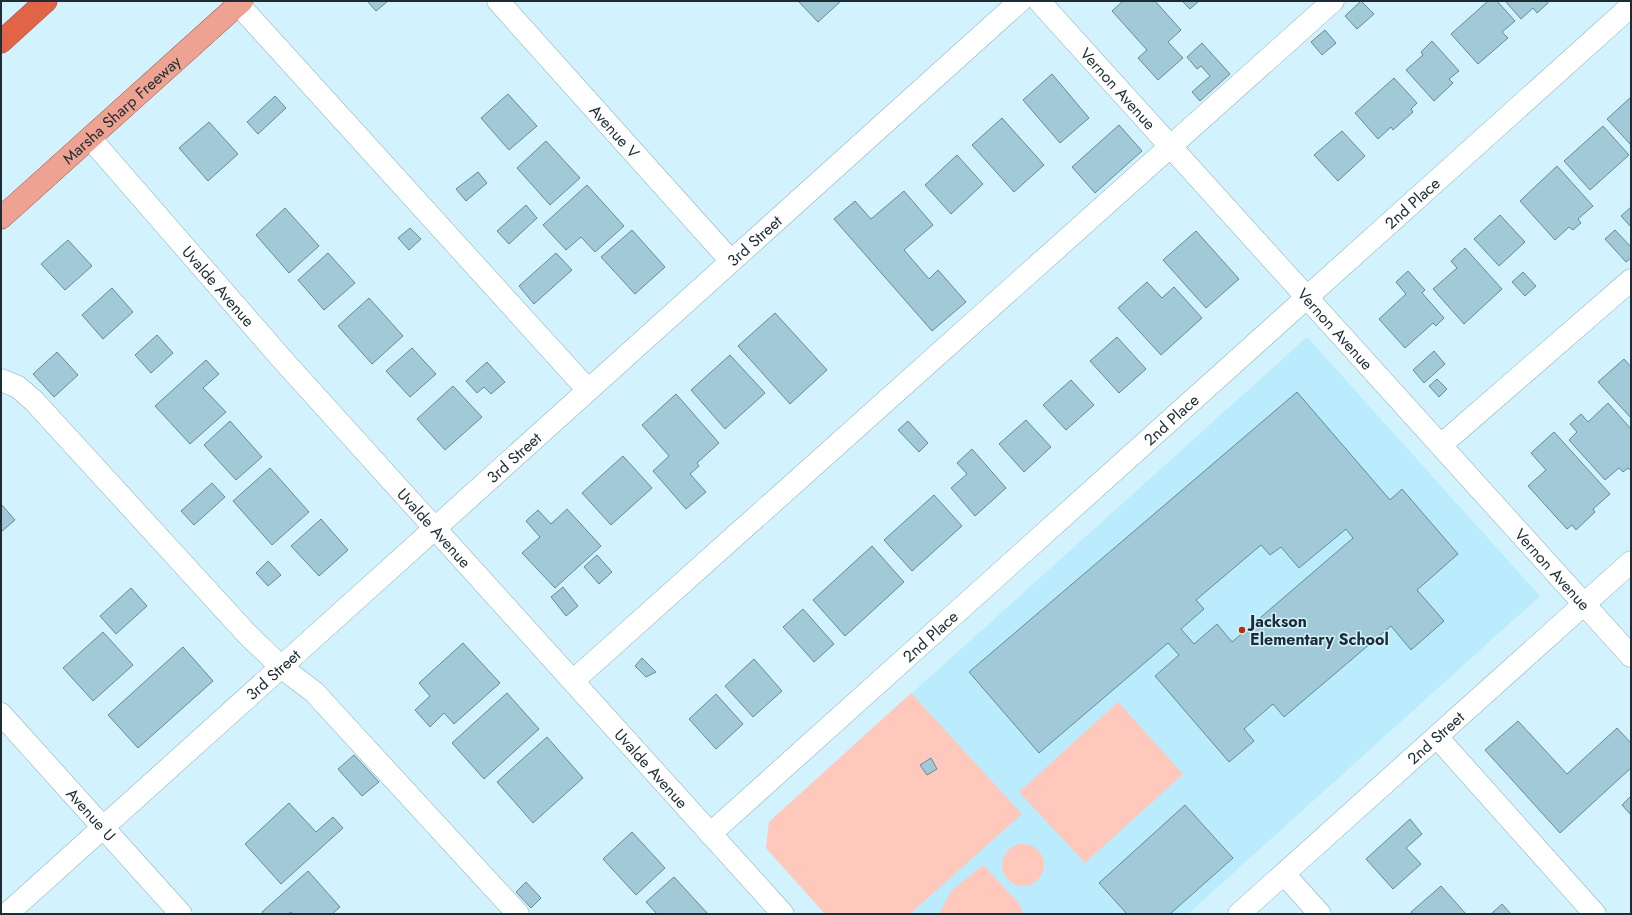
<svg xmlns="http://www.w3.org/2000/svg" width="1632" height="915" viewBox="0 0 1632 915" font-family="Jost,sans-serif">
  <rect width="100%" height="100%" fill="#d2f3fe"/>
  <!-- built -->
  <path fill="#baecfd" d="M1307,337l233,259 -352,318h-363l-59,-66 3,-26z"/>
  <!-- green -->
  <g fill="#fec9bc">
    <path d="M911,693l111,121 -112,100h-85l-59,-66 3,-26z"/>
    <path d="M1118,702l65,72 -98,89 -66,-71z"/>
    <circle cx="1023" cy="865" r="21"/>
    <path d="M983,865l36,38 4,11h-84l12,-23z"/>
  </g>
  <!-- building -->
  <g fill="#a2c9d7" stroke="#658b98" fill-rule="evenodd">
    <path d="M367,1h21l-12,10z"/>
    <path d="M798,1h43l-23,21z"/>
    <path d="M1123,1h32l26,29 -13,12 15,16 -25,22 -20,-22 9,-8 -35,-39z"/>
    <path d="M1182,1h17l-9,8z"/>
    <path d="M1361,1l13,13 -17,15 -12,-13z"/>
    <path d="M1488,1h9l18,20 -13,11 6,6 -30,26 -27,-30z"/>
    <path d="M1505,1h42l1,2 -11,10 -4,-5 -12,11z"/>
    <path d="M1325,30l11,13 -14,12 -11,-13z"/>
    <path d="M1432,41l27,30 -10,8 4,4 -19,18 -28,-31 17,-15 -2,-3z"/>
    <path d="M1202,43l28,31 -30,27 -8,-9 18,-16 -9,-10 -4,3 -10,-12z"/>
    <path d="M1052,74l37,44 -29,25 -37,-43z"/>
    <path d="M1394,78l23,25 -6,6 2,3 -20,18 -2,-3 -13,12 -23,-26z"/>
    <path d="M508,94l29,32 -28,24 -28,-32z"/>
    <path d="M275,96l11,12 -28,26 -11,-12z"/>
    <path d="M1631,97v48l-24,-26z"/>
    <path d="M1002,118l42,47 -30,27 -42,-47z"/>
    <path d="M209,122l29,32 -30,27 -29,-33z"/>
    <path d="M1119,125l23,26 -47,42 -23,-26z"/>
    <path d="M1603,126l26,29 -39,35 -26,-29z"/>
    <path d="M1342,131l23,25 -27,25 -24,-26z"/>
    <path d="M546,141l34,37 -30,27 -33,-37z"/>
    <path d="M957,155l26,29 -32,30 -26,-29z"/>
    <path d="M1557,166l36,40 -15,13 3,4 -8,7 -4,-3 -14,13 -35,-39z"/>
    <path d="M478,172l9,11 -21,18 -10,-12z"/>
    <path d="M587,185l37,41 -29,26 -14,-15 -15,13 -23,-25z"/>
    <path d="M904,191l29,34 -29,25 25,29 9,-9 28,32 -34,29 -98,-112 21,-18 16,18z"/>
    <path d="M526,205l11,13 -28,26 -12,-13z"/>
    <path d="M1631,207v20l-10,-11z"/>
    <path d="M285,208l34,38 -30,27 -33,-38z"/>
    <path d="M1500,215l25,27 -26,24 -25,-27z"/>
    <path d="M410,228l11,11 -12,11 -11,-12z"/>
    <path d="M632,230l33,37 -30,27 -34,-37z"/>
    <path d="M1615,230l16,17v11l-5,4 -21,-23z"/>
    <path d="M1196,231l43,48 -33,29 -43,-48z"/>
    <path d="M68,240l24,26 -27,24 -24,-26z"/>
    <path d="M1465,248l37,41 -38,35 -31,-35 24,-21 -6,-7z"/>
    <path d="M328,253l27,30 -31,27 -26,-30z"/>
    <path d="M556,253l16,17 -38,34 -15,-18z"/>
    <path d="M1408,271l17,19 -3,3 22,25 -8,8 -3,-3 -28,25 -26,-29 27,-25 -10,-12z"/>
    <path d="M1523,272l13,14 -11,10 -13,-14z"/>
    <path d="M1147,282l15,16 12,-11 28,31 -41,37 -43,-47z"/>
    <path d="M112,288l21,24 -30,27 -21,-24z"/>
    <path d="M369,298l34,38 -31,28 -34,-38z"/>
    <path d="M775,313l52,57 -37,34 -52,-58z"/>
    <path d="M157,335l16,18 -22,20 -16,-18z"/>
    <path d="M1117,337l29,32 -27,24 -29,-32z"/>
    <path d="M412,348l24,26 -26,23 -24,-26z"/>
    <path d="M1434,351l11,13 -21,19 -11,-13z"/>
    <path d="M57,352l21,23 -24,22 -21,-23z"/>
    <path d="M730,355l35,38 -40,36 -34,-39z"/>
    <path d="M1624,359l7,8v51l-33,-36z"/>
    <path d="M206,360l13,14 -16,14 23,24 -36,32 -35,-38z"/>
    <path d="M487,362l18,20 -14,12 -7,-7 -7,6 -11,-12z"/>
    <path d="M1437,379l10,10 -8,8 -10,-11z"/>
    <path d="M1071,380l23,25 -28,25 -23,-25z"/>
    <path d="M453,386l29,31 -37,33 -28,-31z"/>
    <path d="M1297,392l93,108 12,-11 56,65 -41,36 27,31 -33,29 -20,-24 -107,91 -11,-13 -29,25 10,12 -25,21 -74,-86 24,-21 -11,-12 -129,110 -70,-81zM1346,529l7,9 -121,104 -15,-18 -23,20 -13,-15 23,-20 -8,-9 65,-55 9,10 11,-8 18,21z"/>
    <path d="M676,394l43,49 -22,20 2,3 -9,8 16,18 -20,17 -33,-38 16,-15 -27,-31z"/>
    <path d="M1608,403l23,26v42l-3,-3 -5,4 -4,-4 -14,12 -36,-40 8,-8 -7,-8 11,-10 7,8z"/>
    <path d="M1026,420l25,27 -27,25 -25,-28z"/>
    <path d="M230,421l32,36 -26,23 -32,-35z"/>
    <path d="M908,421l20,22 -9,9 -21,-22z"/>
    <path d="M1554,432l56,62 -17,15 2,3 -19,18 -4,-5 -5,4 -39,-43 18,-16 -15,-17z"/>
    <path d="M972,449l34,39 -31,28 -24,-28 16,-14 -10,-11z"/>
    <path d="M623,456l29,32 -41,37 -29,-32z"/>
    <path d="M270,468l39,44 -37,33 -39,-44z"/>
    <path d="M212,483l13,14 -31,28 -13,-14z"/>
    <path d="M934,495l28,31 -50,45 -28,-31z"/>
    <path d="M1,504l14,16 -14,12z"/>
    <path d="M567,509l34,37 -46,42 -33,-35 18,-16 -14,-16 12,-11 13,14z"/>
    <path d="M321,519l27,31 -29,26 -28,-30z"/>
    <path d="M872,546l32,36 -59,54 -32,-36z"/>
    <path d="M597,555l15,17 -13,12 -15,-17z"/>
    <path d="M268,561l13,14 -13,11 -12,-13z"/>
    <path d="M563,587l15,19 -12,10 -15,-19z"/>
    <path d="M131,588l16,18 -31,28 -16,-18z"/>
    <path d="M803,609l31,35 -20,18 -31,-35z"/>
    <path d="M103,632l30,33 -40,36 -30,-33z"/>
    <path d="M463,643l37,40 -46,41 -10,-11 -14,14 -15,-17 15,-14 -11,-13z"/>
    <path d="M183,647l30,34 -75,67 -30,-33z"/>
    <path d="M642,658l14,14 -10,5 -11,-11z"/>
    <path d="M754,659l28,32 -29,26 -28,-31z"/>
    <path d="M507,693l32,36 -55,50 -32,-36z"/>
    <path d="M716,694l27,30 -27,25 -27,-30z"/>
    <path d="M1518,721l49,53 50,-46 14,15v25l-71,65 -75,-83z"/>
    <path d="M547,737l36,41 -50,45 -36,-41z"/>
    <path d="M354,755l25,27 -17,14 -24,-27z"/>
    <path d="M931,758l6,11 -10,6 -7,-10z"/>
    <path d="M1631,796v19l-9,-10z"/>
    <path d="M289,803l27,29 17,-15 10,11 -62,56 -36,-40z"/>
    <path d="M1185,805l48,53 -63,56h-43l-28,-31z"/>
    <path d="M1410,819l12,15 -16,14 15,16 -28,25 -27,-30z"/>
    <path d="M632,832l33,36 -29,27 -33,-36z"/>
    <path d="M308,871l32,36 -8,7h-39l-2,-2 -3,2h-24l-2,-2z"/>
    <path d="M674,877l34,37h-51l-11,-12z"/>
    <path d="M526,882l15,16 -10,10 -15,-16z"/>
    <path d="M1441,886l25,28h-54l-1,-2z"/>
    <path d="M1502,904l9,10h-20z"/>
  </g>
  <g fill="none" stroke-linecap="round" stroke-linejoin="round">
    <defs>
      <g id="minor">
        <path id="s1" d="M498,1l233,260"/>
        <path id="s2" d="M1039,1l592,655"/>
        <path d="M238,4l350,386"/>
        <path id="s3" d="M90,138l191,220 502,556"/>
        <path d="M1,380l17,7 16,14 213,233 34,33 33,25 204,222"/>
        <path d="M1441,445l190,-165"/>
        <path d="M573,681l760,-680"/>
        <path id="s4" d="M1,714l180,200"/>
        <path d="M1437,737l158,177"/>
        <path id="s5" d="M710,834l921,-828"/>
        <path d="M1284,874l36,40"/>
        <path id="s6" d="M7,914l1013,-913"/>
        <path id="s7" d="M1239,914l392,-352"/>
      </g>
      <g id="major">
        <path id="s8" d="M1,218l241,-217"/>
      </g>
      <path id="highway" d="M1,42l45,-41"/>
    </defs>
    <!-- minor casing -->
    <use href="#minor" stroke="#87aebb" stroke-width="23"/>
    <!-- major casing -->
    <use href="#major" stroke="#9d5140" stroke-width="23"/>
    <!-- highway casing -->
    <use href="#highway" stroke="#9d5140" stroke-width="23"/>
    <!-- minor -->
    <use href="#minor" stroke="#fff" stroke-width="22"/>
    <!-- major -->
    <use href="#major" stroke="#eea291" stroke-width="22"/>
    <!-- highway -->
    <use href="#highway" stroke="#e26447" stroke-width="22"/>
  </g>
  <!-- markers -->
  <circle fill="#b92f09" stroke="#d2f3fe" stroke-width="1.5" cx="1242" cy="630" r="4"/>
  <g text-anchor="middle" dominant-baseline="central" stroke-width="3" stroke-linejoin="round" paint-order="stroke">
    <!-- street labels -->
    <g font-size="16" fill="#1d2d33" stroke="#d2f3fe">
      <text stroke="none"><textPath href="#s2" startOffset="118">Vernon Avenue</textPath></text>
      <text stroke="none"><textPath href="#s8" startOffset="162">Marsha Sharp Freeway</textPath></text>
      <text stroke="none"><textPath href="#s1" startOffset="175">Avenue V</textPath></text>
      <text stroke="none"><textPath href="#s5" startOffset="944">2nd Place</textPath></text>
      <text stroke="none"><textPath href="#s6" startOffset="1006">3rd Street</textPath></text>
      <text stroke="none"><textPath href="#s3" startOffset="196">Uvalde Avenue</textPath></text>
      <text stroke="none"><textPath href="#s2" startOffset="442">Vernon Avenue</textPath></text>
      <text stroke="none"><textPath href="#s5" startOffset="620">2nd Place</textPath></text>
      <text stroke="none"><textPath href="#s6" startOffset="682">3rd Street</textPath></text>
      <text stroke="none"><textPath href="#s3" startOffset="520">Uvalde Avenue</textPath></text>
      <text stroke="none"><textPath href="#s2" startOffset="766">Vernon Avenue</textPath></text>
      <text stroke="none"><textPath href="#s5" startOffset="296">2nd Place</textPath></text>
      <text stroke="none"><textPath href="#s6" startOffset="358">3rd Street</textPath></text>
      <text stroke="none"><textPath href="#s7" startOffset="264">2nd Street</textPath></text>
      <text stroke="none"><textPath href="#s3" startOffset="844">Uvalde Avenue</textPath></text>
      <text stroke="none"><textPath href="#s4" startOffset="135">Avenue U</textPath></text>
    </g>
    <!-- poi labels -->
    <g font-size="16" font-weight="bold" fill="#1d2d33" stroke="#d2f3fe" text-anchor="start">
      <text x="1250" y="621">Jackson<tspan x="1250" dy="18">Elementary School</tspan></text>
    </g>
  </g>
  <!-- border -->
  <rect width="1632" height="915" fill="none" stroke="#1d2d33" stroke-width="4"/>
</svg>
